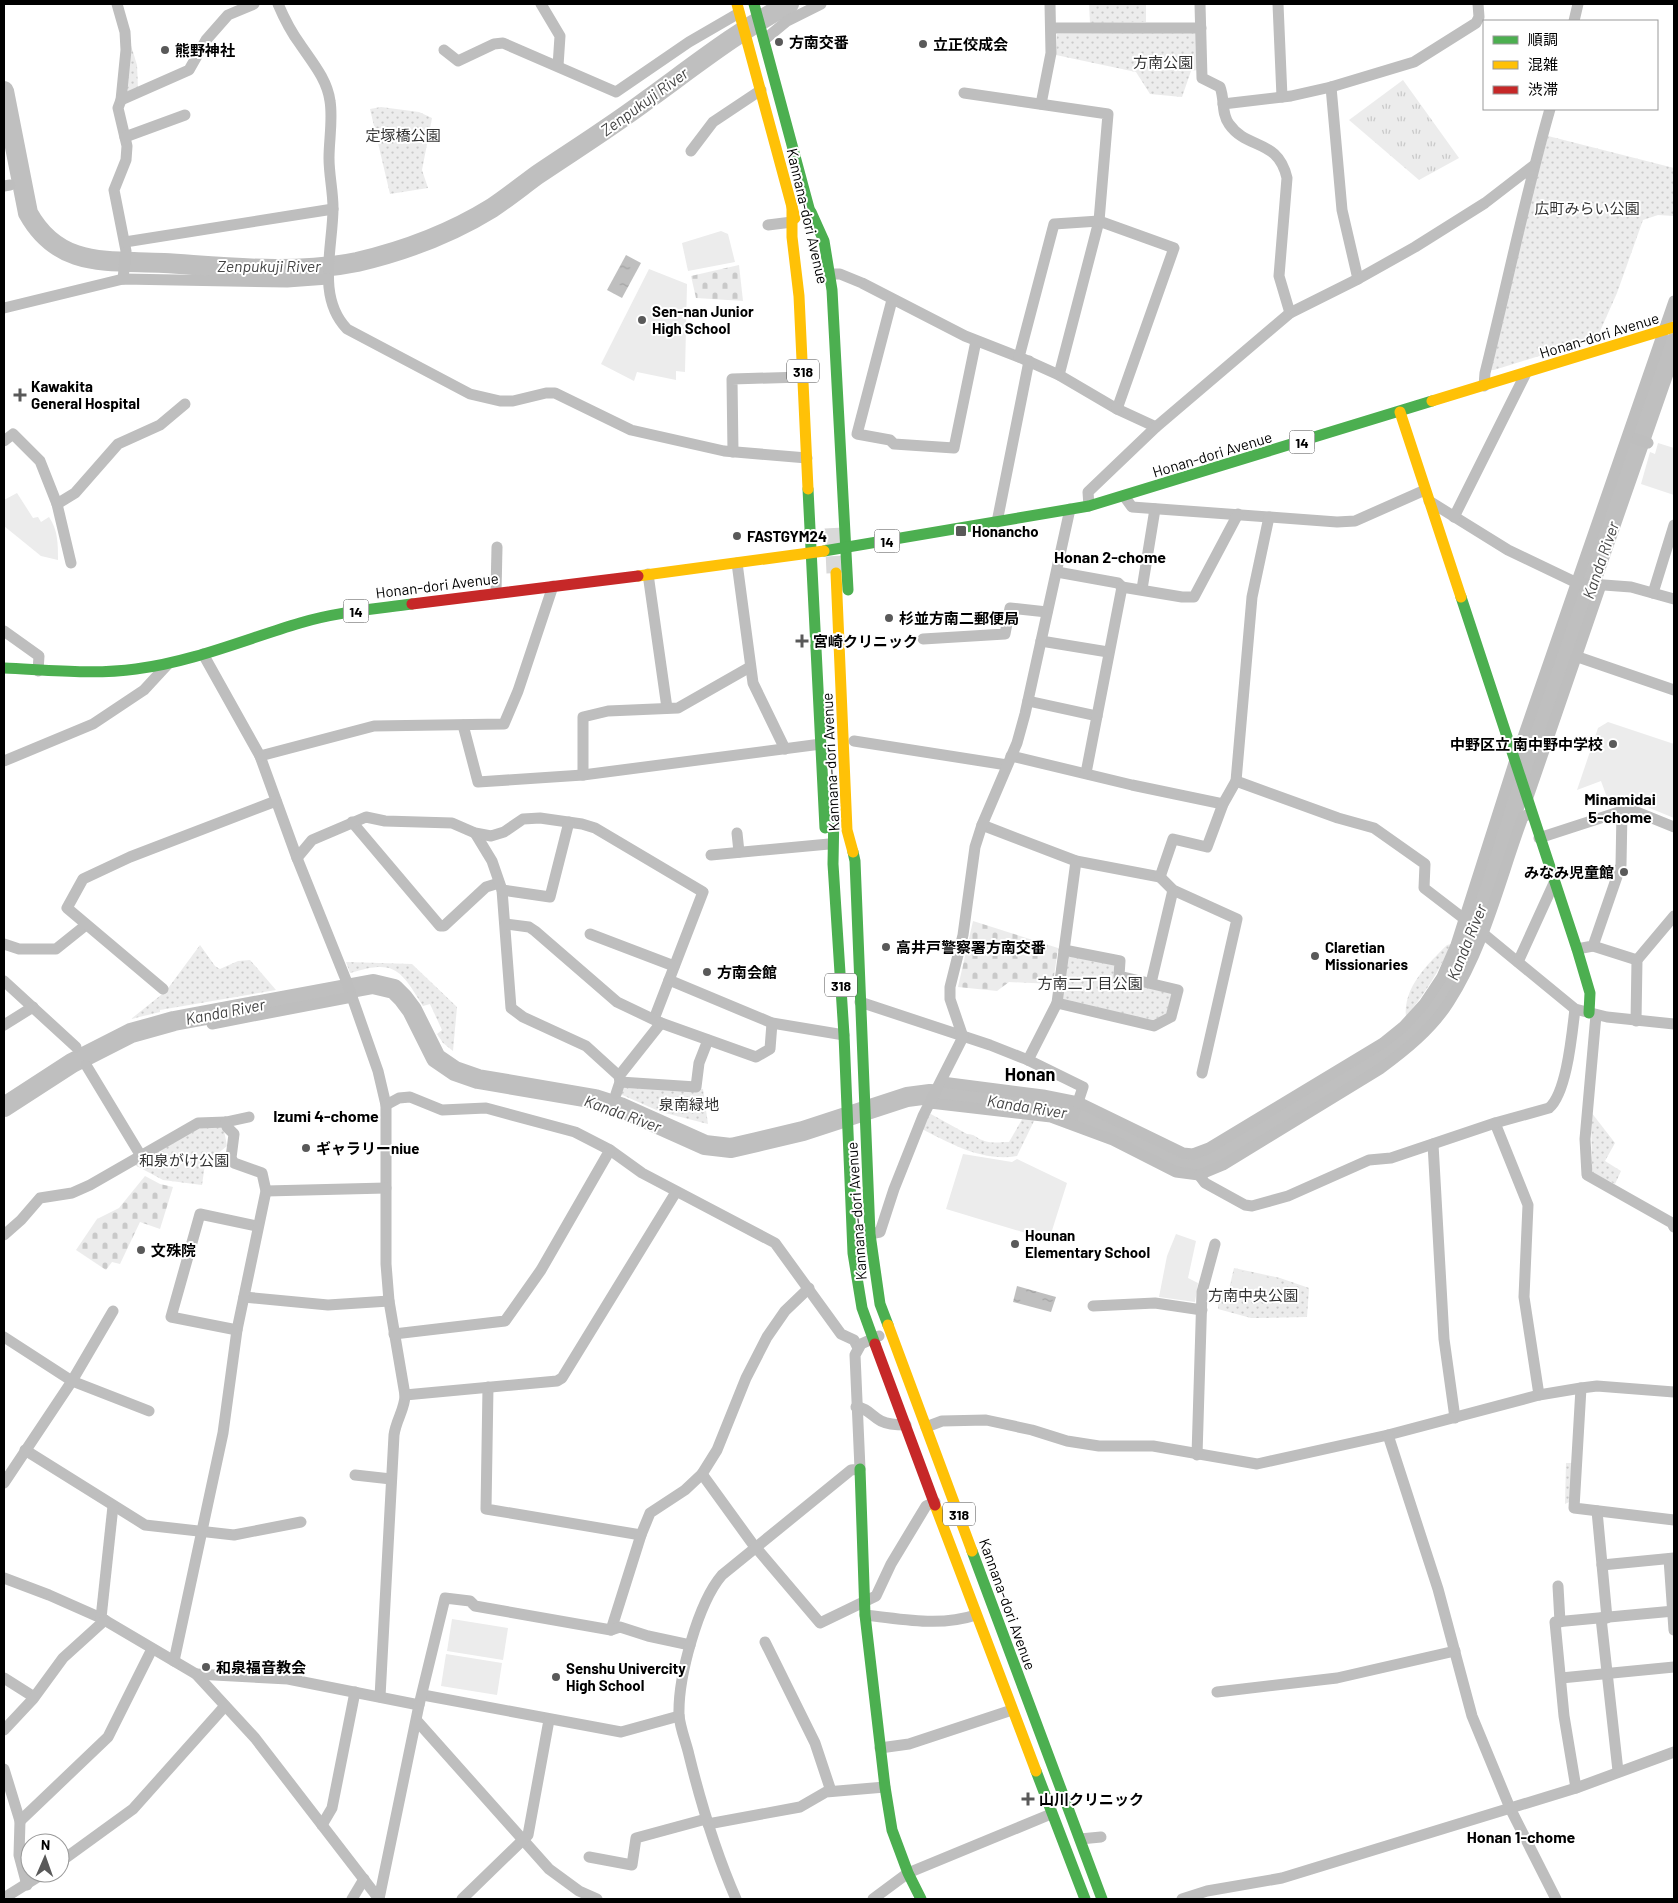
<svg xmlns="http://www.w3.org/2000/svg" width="1678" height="1903" viewBox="0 0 1678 1903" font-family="Barlow,'Noto Sans JP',sans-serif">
  <defs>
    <pattern id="grass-tufts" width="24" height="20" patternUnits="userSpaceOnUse" patternTransform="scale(1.25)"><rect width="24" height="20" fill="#ececec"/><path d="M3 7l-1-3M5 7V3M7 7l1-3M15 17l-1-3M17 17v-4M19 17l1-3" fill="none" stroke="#c9c9c9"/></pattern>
    <pattern id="cemetery-stones" width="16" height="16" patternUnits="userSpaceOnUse" patternTransform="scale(1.25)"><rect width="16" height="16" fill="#ececec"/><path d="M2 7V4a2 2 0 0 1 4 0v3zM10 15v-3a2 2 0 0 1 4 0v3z" fill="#c9c9c9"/></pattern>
    <pattern id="park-dots" width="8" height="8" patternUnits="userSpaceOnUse" patternTransform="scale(1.25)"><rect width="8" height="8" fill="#ececec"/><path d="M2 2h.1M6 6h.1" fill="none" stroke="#c9c9c9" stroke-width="1.8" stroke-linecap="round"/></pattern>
    <pattern id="water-ripples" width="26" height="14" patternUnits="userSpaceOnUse" patternTransform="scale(1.25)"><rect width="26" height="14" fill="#bfbfbf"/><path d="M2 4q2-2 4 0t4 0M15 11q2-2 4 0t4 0" fill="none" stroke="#a2a2a2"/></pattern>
  </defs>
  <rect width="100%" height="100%" fill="#fff"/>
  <!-- grass -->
  <path fill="url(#grass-tufts)" d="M1403,80l56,78 -40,22 -70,-60z"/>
  <!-- cemetery -->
  <g fill="url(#cemetery-stones)">
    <path d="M739,265l4,36 -47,-3 -5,-22z"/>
    <path d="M973,921l85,27 -5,36 -44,-2 -12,9 -39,-4z"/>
    <path d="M145,1176l15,8 13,3 -13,42 -20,-7 -20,42 -8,-2 -6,8 -30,-20 21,-31 22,-11z"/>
  </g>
  <!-- park -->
  <g fill="url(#park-dots)">
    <path d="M1089,4h57v18l-56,1z"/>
    <path d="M1197,32l1,38 -7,1 -9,26 -32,-3 -14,-22 -80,-17 1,-21z"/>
    <path d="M129,39l8,26 1,24 -14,7z"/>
    <path d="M381,107l38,5 13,6 -10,52 6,18 -38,6 -20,-85z"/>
    <path d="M1548,136l126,32v48l-16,-1 -15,5 -26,73 -20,45 -103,32h-4l38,-160z"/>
    <path d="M1451,944c-12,28 -26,49 -45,73 -3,-30 22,-53 41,-72z"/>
    <path d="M200,945l15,21 5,3 18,-8 12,-1 26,30 -116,20v2l-29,7 35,-28z"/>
    <path d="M1064,950l56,11 -1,14 59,15 -7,27 -17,9 -97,-23z"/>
    <path d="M346,962l66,2 45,43 -4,44 -10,-8 -6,-9 5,-4 -12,-26 -7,2c-23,-37 -28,-47 -73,-33z"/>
    <path d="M621,1085h36l46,4 5,35 -47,-12 -41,-18z"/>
    <path d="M1591,1112l24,31 -10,18 16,10 -6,13 -22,-11 -1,-4z"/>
    <path d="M929,1113l38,21c8,0 9,4 15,6 8,4 19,2 27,2l15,-26 11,3 -18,37c-34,6 -66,-12 -95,-27z"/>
    <path d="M223,1125l4,21 -22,18 -3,21 -39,-5 -30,-16 67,-37z"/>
    <path d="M1234,1268l46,10 29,10 -2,29 -56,1 -33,-9 1,-19 10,-1z"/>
    <path d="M1566,1463h7l-2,38 -6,3z"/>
  </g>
  <!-- pitch -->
  <g fill="#ececec">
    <path d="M721,231l7,3 7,28 -47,9 -6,-28z"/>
    <path d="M649,269l38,15 -2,88 -9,-1v9l-39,-8 -3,9 -33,-17z"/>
    <path d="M1658,443l16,5v47l-33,-11 9,-32 5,2z"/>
    <path d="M17,493l16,25 5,-1 3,5 8,-5c9,13 9,27 9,43l-17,-4 -37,-30v-26z"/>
    <path d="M1608,722l66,22v74l-49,-20 -16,5 -8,-22 -24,9 21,-62z"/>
    <path d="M963,1154l49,8 5,-3 50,24 -18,57 -103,-31z"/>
    <path d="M1176,1234l20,7 -8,37 10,5 -3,19 -36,-5 8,-41z"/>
    <path d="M1235,1270l44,10 -5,19 -44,-10z"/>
    <path d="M452,1619l56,9 -5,32 -56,-9z"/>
    <path d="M446,1654l56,9 -5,32 -56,-9z"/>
  </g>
  <!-- water -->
  <g fill="url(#water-ripples)">
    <path d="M626,255l15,8 -19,35 -15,-8z"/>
    <path d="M1017,1286l39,11 -5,15 -38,-10z"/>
  </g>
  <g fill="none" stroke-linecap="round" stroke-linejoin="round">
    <!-- river -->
    <g stroke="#bfbfbf" stroke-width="20">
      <path d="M4,91l24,122c31,56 80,47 136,50 63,4 130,12 193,-1 47,-11 93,-28 135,-54 15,-10 30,-22 45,-33 37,-25 74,-48 110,-75 47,-34 91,-69 142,-96"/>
      <path d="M4,1107l68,-44 59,-30 43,-12 199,-37 21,5 9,9 9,12 24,48 19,13 23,8 117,20 25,8 85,38 26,3 26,-6 46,-11 104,-34 23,-3 122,13 32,10 99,46 24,-3 11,-4 161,-96 32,-25 36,-44 19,-42 118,-348 90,-258"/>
    </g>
    <!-- primary-tunnel -->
    <path stroke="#d9d9d9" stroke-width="19" stroke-dasharray="19 9" stroke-linecap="butt" d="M834,528l2,45"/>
    <!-- street -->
    <g stroke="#bebebe" stroke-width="11">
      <path d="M117,4l8,28 1,18 -5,50 -3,8 9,38 -1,14 -12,30 12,61 -3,28"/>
      <path d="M278,4c6,14 13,28 22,40 12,18 27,35 30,57 3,18 -1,39 -1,57 0,17 4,33 4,50 0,39 -17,89 14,121l123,65 30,7h13l33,-8h9l76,37 93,21 83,7"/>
      <path d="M541,4l19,32 -2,30"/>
      <path d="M1200,4l2,74 18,9c5,13 1,26 9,37 18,26 49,14 58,54l-8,98 11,37"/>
      <path d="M1278,4l4,93"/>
      <path d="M1574,21l4,-17"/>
      <path d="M1051,28h150"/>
      <path d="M764,40l23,-19 34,-17"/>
      <path d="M444,50l14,11 36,-17 9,-1 113,49 73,-50 50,-29"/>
      <path d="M1331,87l11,123 16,69"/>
      <path d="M964,93l144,21 -9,107 -40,154"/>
      <path d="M121,100l68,-30 17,-30 22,-25 26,-11"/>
      <path d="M1041,104l10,-51 -1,-49"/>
      <path d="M1223,104l68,-8 40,-9 83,-25 62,-39 3,-6 -1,-13"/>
      <path d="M125,137l60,-22"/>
      <path d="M691,151l22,-29 48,-32"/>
      <path d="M4,186l6,-1"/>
      <path d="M768,225l24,-3"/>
      <path d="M125,242l208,-33"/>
      <path d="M830,274h10l22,9 103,53 54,21 40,18 58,34 39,18"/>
      <path d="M892,300l-35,134 33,6 4,4 60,4 22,-107"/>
      <path d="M4,308l119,-29 164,3 41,-3"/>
      <path d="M1019,357l35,-133 45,-3 75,27 -57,161"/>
      <path d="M1484,386l1,-13c22,-88 40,-177 65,-264"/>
      <path d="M1628,436l20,7"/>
      <path d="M4,441l9,-7 27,27 17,43 14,59"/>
      <path d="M733,452l-1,-73 71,-2"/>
      <path d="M1124,496l8,11 205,15 18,-1 70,-31"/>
      <path d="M1429,501l79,49 69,33 54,4 43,12"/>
      <path d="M57,504l18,-11 43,-49 42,-19 25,-21"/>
      <path d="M1089,506l-1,-14 68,-65 134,-114 68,-34 57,-32 70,-44 48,-37"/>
      <path d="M1454,517l72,-144"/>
      <path d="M997,522l32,-161"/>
      <path d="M737,563l16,120 32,66"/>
      <path d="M1057,572l61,11 4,4"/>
      <path d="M648,574l19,134"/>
      <path d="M1142,589l13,-80"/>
      <path d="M496,593l1,-46"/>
      <path d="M1653,593l21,-68"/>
      <path d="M4,631l35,25 -1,15"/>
      <path d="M923,639l82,-5 5,-26 37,4"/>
      <path d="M1041,641l67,11"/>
      <path d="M203,654l57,102 37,102 49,122 32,91 8,34v159l3,37 16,94c0,14 -9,25 -11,40l-14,262"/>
      <path d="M1578,657l96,33"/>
      <path d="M1028,701l69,15"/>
      <path d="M463,725l15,57 105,-7 238,-31"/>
      <path d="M854,741l153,24"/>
      <path d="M260,756l114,-30 130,-2 14,-33 35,-105"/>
      <path d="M1011,756l121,29 91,19"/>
      <path d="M4,761l89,-37 51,-34 24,-26"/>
      <path d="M1086,773l36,-186 60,10h12l44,-83"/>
      <path d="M583,775v-58l25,-6 70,-3 72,-41"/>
      <path d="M1236,781l102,37 36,10 51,36 -1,24 56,43 95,78 32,8 67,7"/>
      <path d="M1527,800l74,-215"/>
      <path d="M352,822l88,104h4l42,-39 13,-4"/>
      <path d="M982,825l94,36 84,16 13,-38 34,8 16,-43 13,-23 16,-184 17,-80"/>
      <path d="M475,833l17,28 10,29 9,118 12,9 63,29 33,30 1,6 -4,12"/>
      <path d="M737,833l2,19"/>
      <path d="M1539,838l83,-27 10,-1 42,17"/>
      <path d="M711,855l118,-11"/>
      <path d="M297,858l15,-18 54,-23 19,4 67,2 23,10 16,3 13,-4 19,-13 17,-1 42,6 13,4 108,64 -49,127"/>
      <path d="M1160,877l13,13 64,29 -35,154"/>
      <path d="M502,890l48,7 19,-75"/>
      <path d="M506,924l23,3 6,4 82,71 44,21 95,34 14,-8 2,-26"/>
      <path d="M590,934l84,32"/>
      <path d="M4,944l15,5h37l30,-24"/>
      <path d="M1593,946l44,14"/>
      <path d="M1577,949l16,-3 28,-81 1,-54"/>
      <path d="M1518,962l36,-79"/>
      <path d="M669,980l103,43 72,12"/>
      <path d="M4,981l72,66"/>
      <path d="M1151,983l22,-93"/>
      <path d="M163,989l-96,-81 16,-29 47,-22 146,-56"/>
      <path d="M860,1002l130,43 38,15 55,27 -12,36"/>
      <path d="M1057,1003l97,23 17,-9 7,-27 -59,-14 1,-15 -56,-11"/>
      <path d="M1596,1015l-11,124 2,36 85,48 2,4"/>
      <path d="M1636,1021l1,-61 37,-44"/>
      <path d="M212,1024l140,-27"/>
      <path d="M4,1025l29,-18"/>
      <path d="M1028,1060l29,-57 19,-142"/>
      <path d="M86,1065l55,91"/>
      <path d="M619,1076l42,-53"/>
      <path d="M620,1082l76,5 3,-24 9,-23"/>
      <path d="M942,1082l101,13 35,7 105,51 10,1 16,-6 174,-105 21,-17 20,-22 18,-27 14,-32 58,-182 160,-462"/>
      <path d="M930,1103l121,14 62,23 63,32 23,3 24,-10 157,-96c26,-19 52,-40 69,-67 36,-56 51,-123 74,-185l8,-4"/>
      <path d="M386,1105l13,-7 11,-1 32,13 44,-2 89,24 35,18 32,23 133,70 66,91 13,6 4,8"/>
      <path d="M1495,1123l33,82 -4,92 15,98"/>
      <path d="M1433,1144l11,195 11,79"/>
      <path d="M1199,1175l6,8 40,22 7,1 36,-10 81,-36 22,-2 104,-35 54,-15c18,-15 23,-75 26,-99"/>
      <path d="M266,1191l120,-3"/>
      <path d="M870,1234l10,-2 14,-43 29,-73 40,-79 -13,-38v-12l13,-52 12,-88 7,-22 35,-82 8,-29 45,-205"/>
      <path d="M4,1235l17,-15 19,-22 32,-5 18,-8 108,-62 28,-1 23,-5"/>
      <path d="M244,1297l84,8 61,-4"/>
      <path d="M1093,1306l62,-3 47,7"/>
      <path d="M237,1330l-66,-13 29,-103 57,12"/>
      <path d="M394,1334l111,-13 36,-51 69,-120"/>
      <path d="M4,1337l68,44 77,30"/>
      <path d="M488,1387l-2,122 155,26"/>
      <path d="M1581,1388l-7,120 100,12"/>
      <path d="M405,1395l152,-14 5,-3 114,-186"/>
      <path d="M856,1407c12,1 15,9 25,14 8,4 17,4 25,4"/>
      <path d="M926,1427l16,-6 44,-1 46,10 35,11 32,5h54l104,18 131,-29 151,-40 42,-7 16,-2 77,6"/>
      <path d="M1388,1435l50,154 34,127 38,92 46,91"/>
      <path d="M25,1450l120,75 89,10 67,-13"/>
      <path d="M1197,1455l5,-163 13,-48"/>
      <path d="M702,1474l50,69 68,80 56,-27 15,-32 35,-58 9,-4"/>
      <path d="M355,1475l36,4"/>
      <path d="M4,1483l68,-102 41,-70"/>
      <path d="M1597,1511l10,107"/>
      <path d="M1669,1559l5,71"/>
      <path d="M1602,1565l72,-7"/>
      <path d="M4,1578l45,17 52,23 95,56 59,64 124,161"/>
      <path d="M1558,1586l2,36"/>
      <path d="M865,1615c39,4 74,12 111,0"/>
      <path d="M101,1618l12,-112"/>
      <path d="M1601,1618l17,153"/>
      <path d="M611,1630l30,-95 9,-22 35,-23 17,-16 15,-24 29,-72 21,-41 18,-26 24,-23"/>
      <path d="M765,1642l50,101 16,48"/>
      <path d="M174,1661l49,-228 14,-103 29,-139 -4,-18 -28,-10 -3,-5 3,-24 -7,-7 -1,-5"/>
      <path d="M196,1674l92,5 131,26"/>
      <path d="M4,1678l30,19"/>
      <path d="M1561,1678l113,-11"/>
      <path d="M1217,1692l120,-14 118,-27"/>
      <path d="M423,1695l198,37 58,-16"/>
      <path d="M417,1721l132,148 30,22 18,8"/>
      <path d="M4,1730l29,-31 30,-41 42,-38"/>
      <path d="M880,1748l29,-4 103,-34"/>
      <path d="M4,1769l16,52 -1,34 8,30"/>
      <path d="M1576,1788l-12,-72 -9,-94 119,-11"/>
      <path d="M20,1821l88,-84 44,-88"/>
      <path d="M708,1824l92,-17 26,-15 59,-5"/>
      <path d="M322,1825l10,-17 23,-116"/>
      <path d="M1080,1839l21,-2"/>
      <path d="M589,1857l43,8 4,-27 70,-19"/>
      <path d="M60,1862l73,-53 92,-103"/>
      <path d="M4,1898l40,-25"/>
      <path d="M352,1899l12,-20"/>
      <path d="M379,1899l40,-194 26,-107 25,3 5,5 136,24 9,-3 28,9 42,9"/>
      <path d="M462,1899l66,-64 21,-115"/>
      <path d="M736,1899c-20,-46 -35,-95 -47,-144 -3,-13 -9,-27 -10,-40 -1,-38 19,-112 43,-140l129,-105 9,-1 -5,-114 6,-11 18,-8"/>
      <path d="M873,1899l35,-26 143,-59"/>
      <path d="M1182,1899l25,-8 75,-13 294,-90 98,-36"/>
    </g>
    <!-- fast -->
    <g stroke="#4caf50" stroke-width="11">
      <path d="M754,4l59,219"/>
      <path d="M811,212l13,29 8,49 16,300"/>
      <path d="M808,489l17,339"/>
      <path d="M824,551l265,-45 343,-105"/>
      <path d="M1461,597l116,352 13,44 -1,20"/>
      <path d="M4,668c44,2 89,7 132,1 56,-7 110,-30 164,-46 36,-11 75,-14 112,-19"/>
      <path d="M834,810l-1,54 11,171 9,218 9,55 13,36"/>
      <path d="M853,852l2,9 15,373 10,70 8,21"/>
      <path d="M860,1469l5,146 20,172 7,43 16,43 13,26"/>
      <path d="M972,1551l130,348"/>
      <path d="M1036,1771l49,128"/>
    </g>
    <!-- slow -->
    <g stroke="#ffc107" stroke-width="11">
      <path d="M737,4l58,214"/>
      <path d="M792,206v31l7,59 9,193"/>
      <path d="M1432,401l242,-74"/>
      <path d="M1400,412l61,185"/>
      <path d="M836,573l11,257 6,22"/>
      <path d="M638,576l186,-25"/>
      <path d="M888,1325l84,226"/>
      <path d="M935,1505l101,266"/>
    </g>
    <!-- jam -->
    <g stroke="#c62828" stroke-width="11">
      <path d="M412,604l226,-28"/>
      <path d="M875,1344l60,161"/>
    </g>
  </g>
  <!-- markers -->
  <g fill="#595959" stroke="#fff" stroke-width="2">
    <circle cx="779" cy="42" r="5"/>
    <circle cx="923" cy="44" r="5"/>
    <circle cx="165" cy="50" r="5"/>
    <circle cx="642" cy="320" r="5"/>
    <path d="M17.5 387.5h5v5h5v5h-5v5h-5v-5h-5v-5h5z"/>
    <rect x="955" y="525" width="12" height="12" rx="2.5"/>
    <circle cx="737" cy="536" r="5"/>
    <circle cx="889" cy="618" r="5"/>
    <path d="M799.5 633.5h5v5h5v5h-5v5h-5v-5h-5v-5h5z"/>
    <circle cx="1613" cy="744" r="5"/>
    <circle cx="1624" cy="872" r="5"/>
    <circle cx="886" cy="947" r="5"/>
    <circle cx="1315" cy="956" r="5"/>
    <circle cx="707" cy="972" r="5"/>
    <circle cx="306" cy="1148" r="5"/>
    <circle cx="1015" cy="1244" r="5"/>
    <circle cx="141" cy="1250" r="5"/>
    <circle cx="206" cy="1667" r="5"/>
    <circle cx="556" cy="1677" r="5"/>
    <path d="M1025.5 1791.5h5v5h5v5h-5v5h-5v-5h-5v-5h5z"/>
  </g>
  <g text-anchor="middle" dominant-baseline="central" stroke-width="4" stroke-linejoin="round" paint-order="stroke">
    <!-- shield labels -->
    <g fill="#fff" stroke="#4c4c4c" stroke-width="1">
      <rect x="787" y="359.5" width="32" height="23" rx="4"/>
      <rect x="1289.5" y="430.5" width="25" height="23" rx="4"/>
      <rect x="874.5" y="529.5" width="25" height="23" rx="4"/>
      <rect x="343.5" y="599.5" width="25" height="23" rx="4"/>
      <rect x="825" y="973.5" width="32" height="23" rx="4"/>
      <rect x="943" y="1502.5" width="32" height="23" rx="4"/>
    </g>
    <g font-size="14" font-weight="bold" fill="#000">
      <text x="803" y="371">318</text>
      <text x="1302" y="442">14</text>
      <text x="887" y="541">14</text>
      <text x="356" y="611">14</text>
      <text x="841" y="985">318</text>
      <text x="959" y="1514">318</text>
    </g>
    <!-- poi labels -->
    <g font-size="15" font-weight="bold" fill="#000" stroke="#fff" text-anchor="start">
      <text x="789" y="42">方南交番</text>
      <text x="933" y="44">立正佼成会</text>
      <text x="175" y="50">熊野神社</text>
      <text x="652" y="311">Sen-nan Junior<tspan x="652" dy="17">High School</tspan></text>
      <text x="31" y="386">Kawakita<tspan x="31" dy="17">General Hospital</tspan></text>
      <text x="972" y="531">Honancho</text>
      <text x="747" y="536">FASTGYM24</text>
      <text x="899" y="618">杉並方南二郵便局</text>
      <text x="813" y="641">宮崎クリニック</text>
      <text x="1603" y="744" text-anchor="end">中野区立 南中野中学校</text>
      <text x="1614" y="872" text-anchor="end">みなみ児童館</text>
      <text x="896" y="947">高井戸警察署方南交番</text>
      <text x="1325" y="947">Claretian<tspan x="1325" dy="17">Missionaries</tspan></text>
      <text x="717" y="972">方南会館</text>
      <text x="316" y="1148">ギャラリーniue</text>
      <text x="1025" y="1235">Hounan<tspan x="1025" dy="17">Elementary School</tspan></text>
      <text x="151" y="1250">文殊院</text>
      <text x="216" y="1667">和泉福音教会</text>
      <text x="566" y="1668">Senshu Univercity<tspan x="566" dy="17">High School</tspan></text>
      <text x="1039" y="1799">山川クリニック</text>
    </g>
    <!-- park labels -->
    <g font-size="15" fill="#333" stroke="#fff">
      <text x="1163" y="62">方南公園</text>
      <text x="403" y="135">定塚橋公園</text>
      <text x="1587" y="208">広町みらい公園</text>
      <text x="1090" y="983">方南二丁目公園</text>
      <text x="689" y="1104">泉南緑地</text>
      <text x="184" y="1160">和泉がけ公園</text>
      <text x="1253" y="1295">方南中央公園</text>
    </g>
    <!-- street labels -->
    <g font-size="15" fill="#000" stroke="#fff">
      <text transform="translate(808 216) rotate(77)">Kannana-dori Avenue</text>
      <text transform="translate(1599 335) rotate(-17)">Honan-dori Avenue</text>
      <text transform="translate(1212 454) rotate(-17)">Honan-dori Avenue</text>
      <text transform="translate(437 585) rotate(-7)">Honan-dori Avenue</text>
      <text transform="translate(830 762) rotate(-93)">Kannana-dori Avenue</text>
      <text transform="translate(856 1211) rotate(-94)">Kannana-dori Avenue</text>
      <text transform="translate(1008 1604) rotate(70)">Kannana-dori Avenue</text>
    </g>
    <!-- water labels -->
    <g font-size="16" font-style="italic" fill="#444" stroke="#fff">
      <text transform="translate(644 101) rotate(-36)">Zenpukuji River</text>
      <text x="269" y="265">Zenpukuji River</text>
      <text transform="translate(1600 560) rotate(-71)">Kanda River</text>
      <text transform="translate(1466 942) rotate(-68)">Kanda River</text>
      <text transform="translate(225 1011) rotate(-11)">Kanda River</text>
      <text transform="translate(1027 1106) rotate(9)">Kanda River</text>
      <text transform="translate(623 1113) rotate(20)">Kanda River</text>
    </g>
    <!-- neighbourhood labels -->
    <g font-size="16" font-weight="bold" fill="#000" stroke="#fff">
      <text x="1110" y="556">Honan 2-chome</text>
      <text x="1620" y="798">Minamidai<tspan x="1620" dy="18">5-chome</tspan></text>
      <text x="326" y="1115">Izumi 4-chome</text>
      <text x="1521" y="1836">Honan 1-chome</text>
    </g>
    <!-- quarter labels -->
    <g font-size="18" font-weight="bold" fill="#000" stroke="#fff">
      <text x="1030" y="1074">Honan</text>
    </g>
  </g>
  <!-- border -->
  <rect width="1678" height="1903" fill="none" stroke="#000000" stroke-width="10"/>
  <!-- legend -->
  <rect x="1483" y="20" width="175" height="90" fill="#ffffff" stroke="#999999"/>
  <rect x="1493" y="36" width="25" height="8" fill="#4caf50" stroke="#999999"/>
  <text x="1528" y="45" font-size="15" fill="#000000">順調</text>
  <rect x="1493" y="61" width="25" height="8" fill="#ffc107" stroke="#999999"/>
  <text x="1528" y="70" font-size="15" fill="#000000">混雑</text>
  <rect x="1493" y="86" width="25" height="8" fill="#c62828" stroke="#999999"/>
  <text x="1528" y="95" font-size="15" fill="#000000">渋滞</text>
  <!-- north arrow -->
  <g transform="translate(45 1858) rotate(2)"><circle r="24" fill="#ffffff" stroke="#999999"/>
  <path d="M0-4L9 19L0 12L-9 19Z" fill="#595959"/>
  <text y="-8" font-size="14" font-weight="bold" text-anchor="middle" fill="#000000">N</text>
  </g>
</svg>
